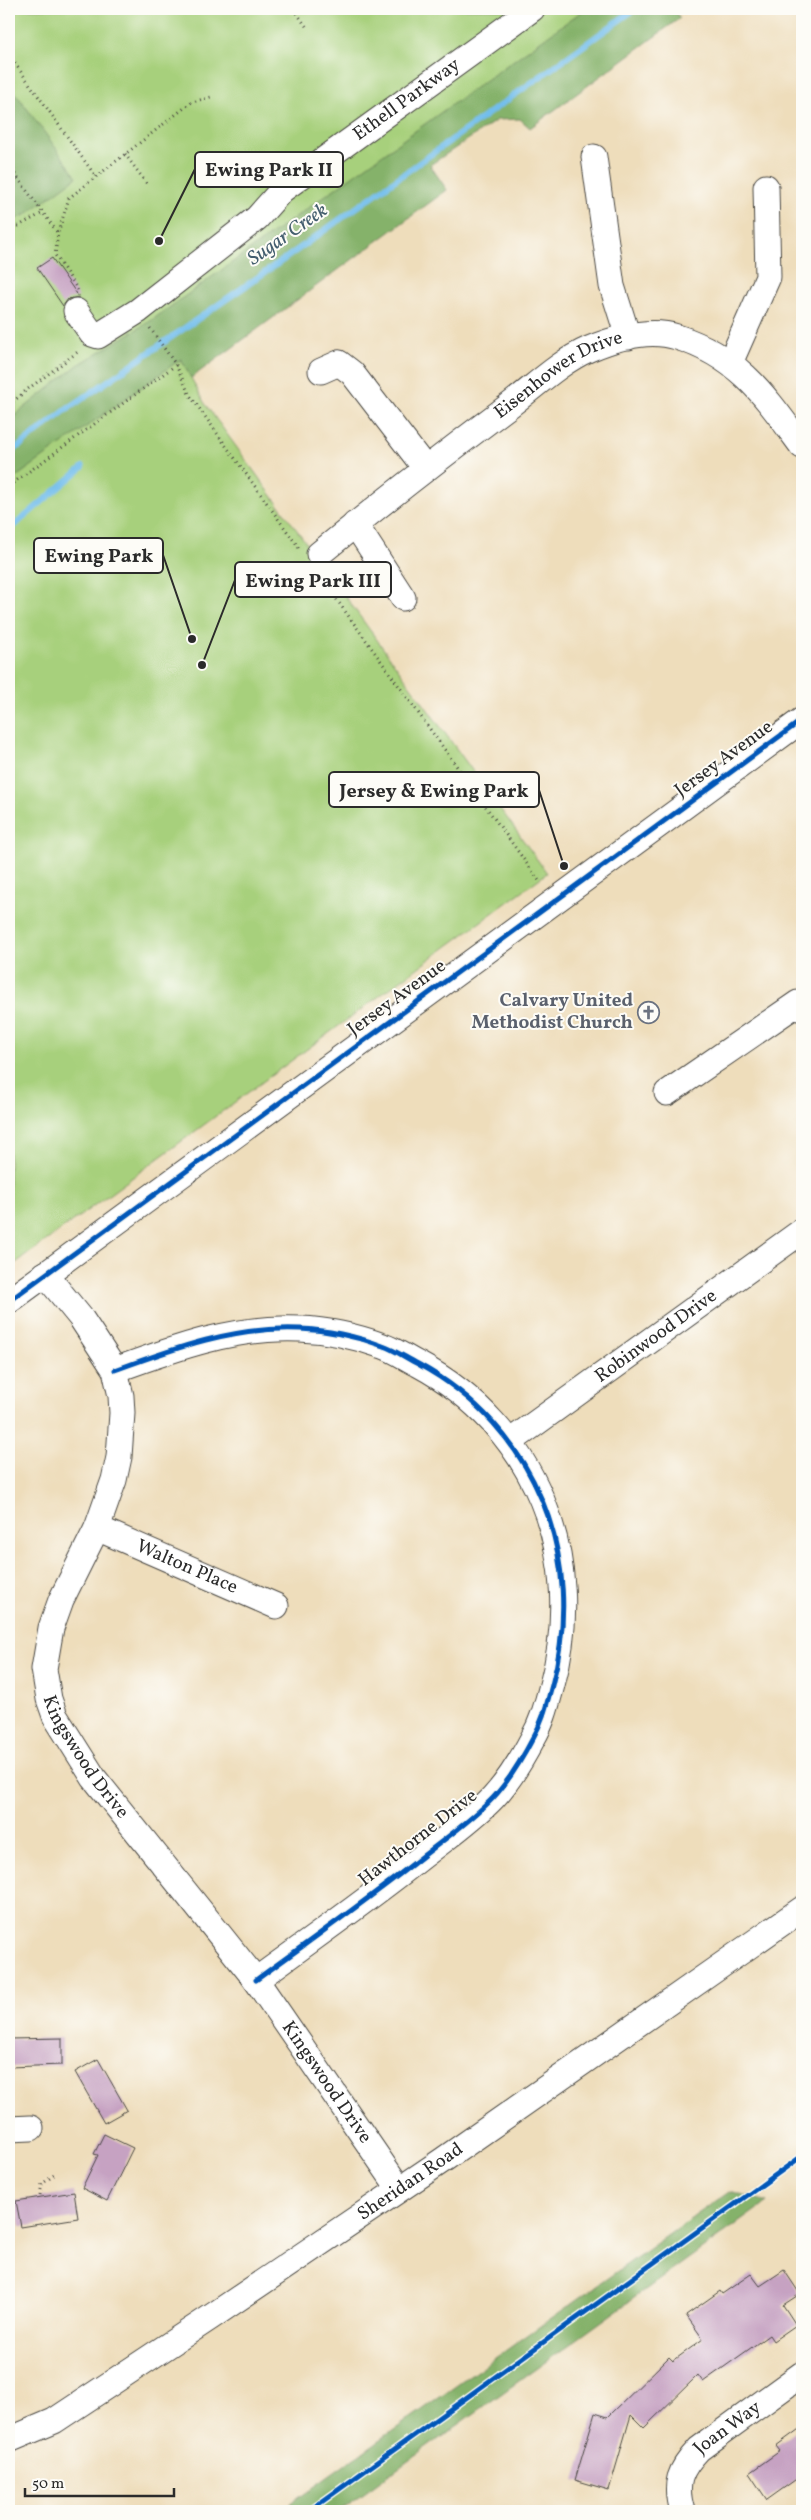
<svg xmlns="http://www.w3.org/2000/svg" width="811" height="2520" viewBox="0 0 811 2520" font-family="Vollkorn,serif">
  <rect width="100%" height="100%" fill="#fdfcf7"/>
  <filter id="ink" filterUnits="userSpaceOnUse"><feTurbulence type="fractalNoise" baseFrequency=".02" numOctaves="2"/><feDisplacementMap in="SourceGraphic" scale="10" xChannelSelector="R" yChannelSelector="G"/><feConvolveMatrix kernelMatrix="1 2 1 2 8 2 1 2 1" color-interpolation-filters="sRGB"/></filter>
  <filter id="wash" filterUnits="userSpaceOnUse"><feTurbulence type="fractalNoise" baseFrequency=".0096" numOctaves="4" result="noise"/><feDisplacementMap in="SourceGraphic" scale="20" xChannelSelector="R" yChannelSelector="G"/><feGaussianBlur stdDeviation="1.12" result="paint"/><feColorMatrix in="noise" values="0 0 0 0 0 0 0 0 0 0 0 0 0 0 0 0 0 1.4 0 .05"/><feComposite in="paint" operator="in"/></filter>
  <g filter="url(#wash)">
    <rect width="100%" height="100%" fill="#edb"/>
    <!-- green -->
    <path fill="#a7d07b" stroke="#697e53" d="M9,9h623l-349,251 -102,99 24,45 342,469 -538,395z"/>
    <!-- forest -->
    <g fill="#85b26b" stroke="#586e4b">
      <path d="M585,9h88l7,9 -150,110 -10,-9 -23,1 -67,45 17,25 -256,188 -10,-19 -172,123v-62l69,-55 74,-45z"/>
      <path d="M9,84l68,93 -52,38 -16,7z"/>
      <path d="M730,2191l37,11 -428,309h-59z"/>
    </g>
    <g fill="none" stroke-linecap="round" stroke-linejoin="round">
      <!-- stream -->
      <g stroke="#72beec" stroke-width="6">
        <path d="M9,454l57,-44 217,-150 352,-251"/>
        <path d="M9,530l74,-63"/>
      </g>
    </g>
    <g id="blocks">
      <!-- building -->
      <g fill="#c6a2c2">
        <path d="M52,258l27,39 -11,2 -5,7 -26,-38z"/>
        <path d="M62,2038v27l-53,2v-28z"/>
        <path d="M98,2059l29,51 -23,13 -29,-51z"/>
        <path d="M104,2134l29,14 -26,53 -25,-13 16,-33 -4,-1z"/>
        <path d="M74,2192l4,26 -57,9 -5,-26z"/>
        <path d="M784,2270l16,24 -17,11 13,20 -23,16 -4,-6 -66,47 -5,-7 -54,53 -13,-13 -22,75 -34,-10 20,-67 13,4 61,-60 4,4 30,-22 -17,-24 34,-24 2,3 29,-20 9,12z"/>
        <path d="M802,2427v48l-35,25 -18,-27 31,-22 -4,-5z"/>
      </g>
    </g>
  </g>
  <g filter="url(#ink)">
    <use href="#blocks" fill-opacity="0" stroke="#484641" stroke-width="1"/>
    <g fill="none" stroke-linecap="round" stroke-linejoin="round">
      <defs>
        <g id="minor">
          <path d="M594,157l18,129 16,51"/>
          <path id="s1" d="M76,311l16,23 6,2 40,-25 119,-93 25,-28 250,-181"/>
          <path d="M730,363l38,-86 -2,-90"/>
          <path d="M321,371l18,-8 13,10 73,95"/>
          <path d="M355,524l48,74"/>
          <path id="s2" d="M319,554c61,-50 123,-98 187,-146 26,-19 53,-46 83,-59 26,-11 60,-21 88,-12 63,20 88,59 125,109"/>
          <path d="M667,1093l131,-90 4,6"/>
          <path id="s3" d="M45,1274l36,44 34,52 6,26 1,17 -3,44 -5,23 -17,48 -36,72 -10,28 -7,41 5,30 6,17 39,62 162,202 143,208"/>
          <path d="M9,1301l793,-581"/>
          <path d="M115,1370c60,-22 120,-44 185,-41 27,1 58,8 83,17 12,4 23,12 35,18 117,63 169,193 134,321 -5,18 -9,36 -19,53 -11,21 -24,43 -40,60 -21,22 -46,39 -70,58 -54,43 -111,83 -167,124"/>
          <path id="s4" d="M511,1441l291,-210"/>
          <path id="s5" d="M97,1528l179,78"/>
          <path d="M9,2129l22,-1"/>
          <path id="s6" d="M9,2440l45,-19 157,-104 232,-157 359,-251"/>
          <path id="s7" d="M682,2511c-8,-27 -3,-41 17,-62l103,-75"/>
        </g>
      </defs>
      <!-- minor casing -->
      <use href="#minor" stroke="#484641" stroke-width="27"/>
      <!-- path -->
      <g stroke="#484641" stroke-width="3" stroke-dasharray="1 4" stroke-linecap="butt">
        <path d="M294,9l14,20"/>
        <path d="M9,55l87,122"/>
        <path d="M125,154l22,30"/>
        <path d="M9,166l48,66"/>
        <path d="M9,231l34,-18"/>
        <path d="M78,290l-23,-35 3,-22 11,-35 123,-96 19,-5"/>
        <path d="M150,328l26,37 13,29 110,154"/>
        <path d="M9,405l19,-16 51,-38"/>
        <path d="M9,486l167,-121"/>
        <path d="M319,575l221,307"/>
        <path d="M40,2195l2,-11 12,-9"/>
      </g>
      <!-- minor -->
      <use href="#minor" stroke="#fff" stroke-width="25"/>
      <defs>
        <g id="cycleway">
          <path d="M9,1301l793,-581"/>
          <path d="M115,1370c60,-22 120,-44 185,-41 27,1 58,8 83,17 12,4 23,12 35,18 117,63 169,193 134,321 -5,18 -9,36 -19,53 -11,21 -24,43 -40,60 -21,22 -46,39 -70,58 -54,43 -111,83 -167,124"/>
          <path d="M309,2511l493,-355"/>
        </g>
      </defs>
      <!-- cycleway casing -->
      <use href="#cycleway" stroke="#fdfcf7" stroke-width="8"/>
      <!-- cycleway -->
      <use href="#cycleway" stroke="#0057b8" stroke-width="5"/>
    </g>
  </g>
  <!-- icons -->
  <defs>
    <symbol id="church-ring" viewBox="-11 -11 22 22"><circle r="9.5" fill="#fdfcf7" stroke="#6b7280" stroke-width="1.5"/><path d="M-1.2-6h2.4v3.5h3.3v2.4h-3.3V6h-2.4V-.1h-3.3v-2.4h3.3Z" fill="#6b7280"/></symbol>
  </defs>
  <g fill-rule="evenodd">
    <use href="#church-ring" x="636" y="1000" width="25" height="25"/>
  </g>
  <g text-anchor="middle" dominant-baseline="central" stroke-width="4" stroke-linejoin="round" paint-order="stroke">
    <!-- street labels -->
    <g font-size="19" fill="#2b2b2b" stroke="#fdfcf7">
      <text stroke="none"><textPath href="#s1" startOffset="424">Ethell Parkway</textPath></text>
      <text stroke="none"><textPath href="#s2" startOffset="300">Eisenhower Drive</textPath></text>
      <text transform="translate(724 759) rotate(-36)">Jersey Avenue</text>
      <text transform="translate(397 998) rotate(-36)">Jersey Avenue</text>
      <text stroke="none"><textPath href="#s4" startOffset="179">Robinwood Drive</textPath></text>
      <text stroke="none"><textPath href="#s5" startOffset="98">Walton Place</textPath></text>
      <text stroke="none"><textPath href="#s3" startOffset="532">Kingswood Drive</textPath></text>
      <text transform="translate(418 1838) rotate(-38)">Hawthorne Drive</text>
      <text stroke="none"><textPath href="#s3" startOffset="938">Kingswood Drive</textPath></text>
      <text stroke="none"><textPath href="#s6" startOffset="478">Sheridan Road</textPath></text>
      <text stroke="none"><textPath href="#s7" startOffset="104">Joan Way</textPath></text>
    </g>
    <!-- worship labels -->
    <g font-size="19" font-weight="bold" fill="#5b616d" stroke="#fdfcf7" text-anchor="end">
      <text x="633" y="1001">Calvary United<tspan x="633" dy="22">Methodist Church</tspan></text>
    </g>
    <!-- water labels -->
    <g font-size="20" font-style="italic" fill="#445e6f" stroke="#fdfcf7">
      <text transform="translate(288 235) rotate(-35)">Sugar Creek</text>
    </g>
  </g>
  <!-- callouts -->
  <path fill="none" stroke="#2b2b2b" stroke-width="2" d="M159 241L195 169M192 639L163 555M202 665L235 580M564 866L539 790"/>
  <g fill="#2b2b2b" stroke="#fdfcf7" stroke-width="2">
    <circle cx="159" cy="241" r="5"/>
    <circle cx="192" cy="639" r="5"/>
    <circle cx="202" cy="665" r="5"/>
    <circle cx="564" cy="866" r="5"/>
  </g>
  <g fill="#fdfcf7" stroke="#2b2b2b" stroke-width="2">
    <rect x="195" y="152" width="148" height="35" rx="5"/>
    <rect x="34" y="538" width="129" height="35" rx="5"/>
    <rect x="235" y="562" width="156" height="35" rx="5"/>
    <rect x="329" y="772" width="210" height="35" rx="5"/>
  </g>
  <g font-size="20" text-anchor="middle" font-weight="bold" fill="#2b2b2b">
    <text x="269" y="176">Ewing Park II</text>
    <text x="99" y="562">Ewing Park</text>
    <text x="313" y="587">Ewing Park III</text>
    <text x="434" y="797">Jersey &amp; Ewing Park</text>
  </g>
  <!-- margin -->
  <rect width="811" height="2520" fill="none" stroke="#fdfcf7" stroke-width="30"/>
  <!-- scale -->
  <path d="M25 2488v8h149v-8" fill="none" stroke="#2b2b2b" stroke-width="2.5"/>
  <text x="32" y="2488" font-size="15" fill="#2b2b2b" stroke="#fdfcf7" stroke-width="4" paint-order="stroke">50 m</text>
</svg>
